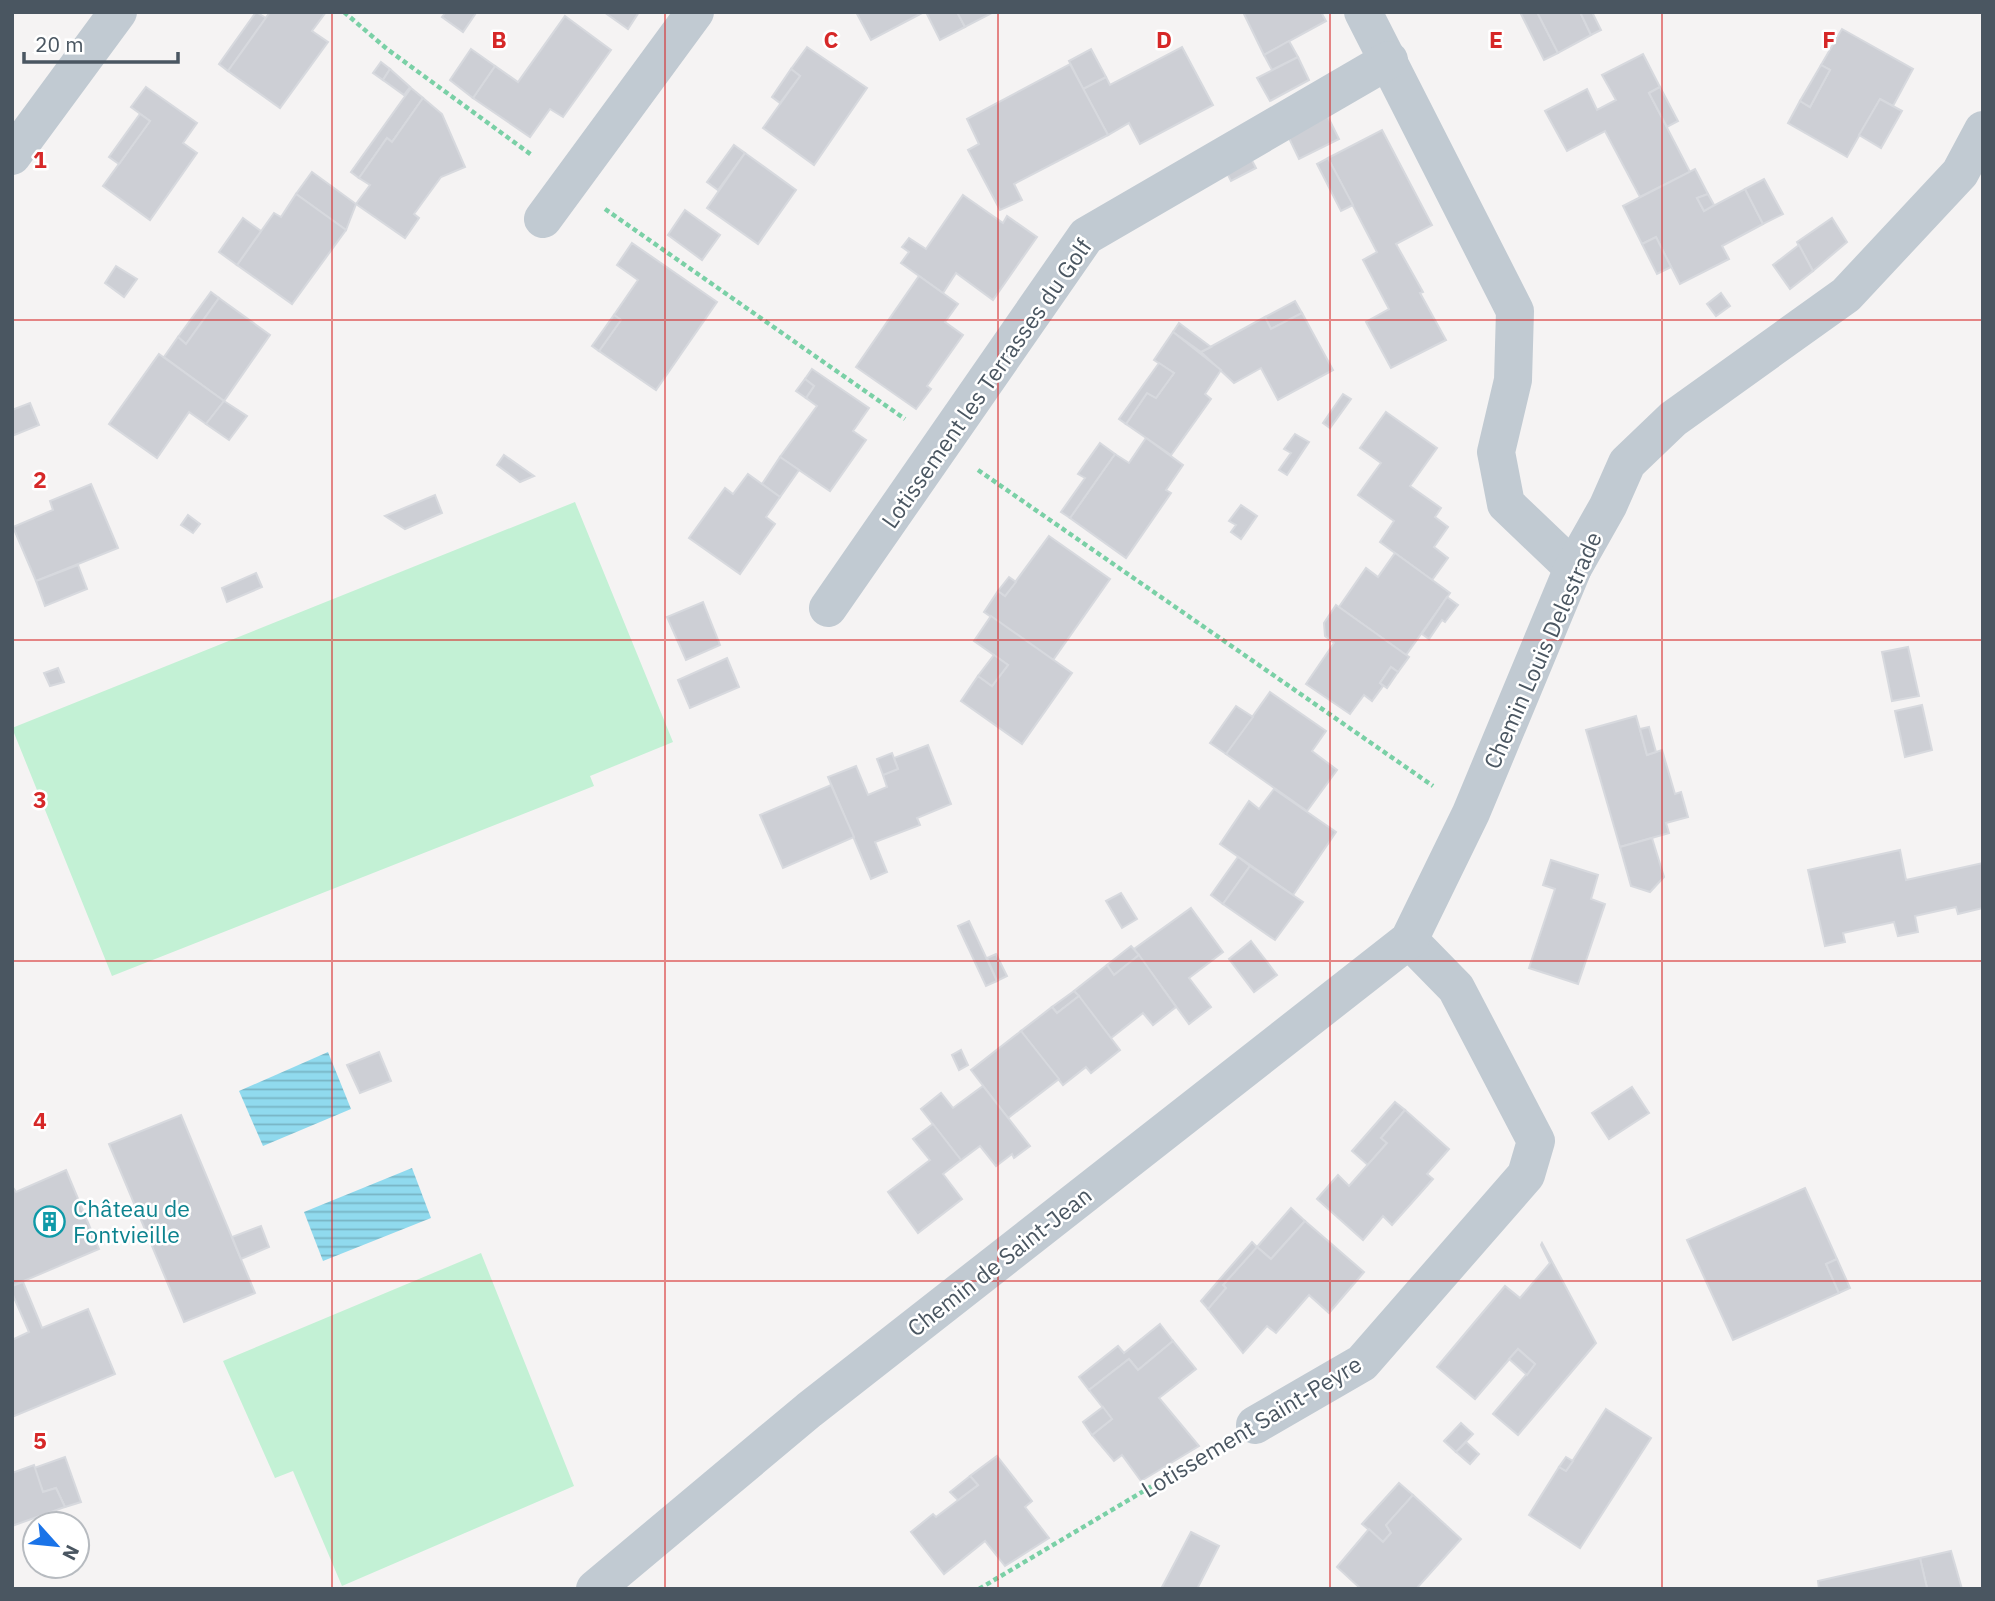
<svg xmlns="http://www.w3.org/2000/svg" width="1995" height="1601" viewBox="0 0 1995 1601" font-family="'IBM Plex Sans',sans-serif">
  <defs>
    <pattern id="water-rules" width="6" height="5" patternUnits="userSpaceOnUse" patternTransform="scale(1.75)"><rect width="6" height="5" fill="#90daee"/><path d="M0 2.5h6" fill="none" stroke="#78b4c4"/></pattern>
  </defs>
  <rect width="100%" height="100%" fill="#f5f3f3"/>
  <!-- garden -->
  <g fill="#c3f1d5">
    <path d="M575,502l98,240 -83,34 4,10 -482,190 -100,-248z"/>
    <path d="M481,1253l93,233 -232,100 -49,-115 -18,7 -52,-117z"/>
  </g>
  <!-- water -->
  <g fill="url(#water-rules)">
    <path d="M328,1052l23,57 -88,37 -24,-55z"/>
    <path d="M412,1168l19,50 -108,43 -19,-49z"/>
  </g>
  <!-- building -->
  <g fill="#cdcfd5" stroke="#d7d9de" stroke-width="2">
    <path d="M256,12l10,6 -38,53 -9,-7z"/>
    <path d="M270,12h56l-14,19 16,11 -48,66 -52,-37z"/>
    <path d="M446,12h28l2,1 -13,19 -21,-15z"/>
    <path d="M604,12h35l-11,17z"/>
    <path d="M856,12h68l-53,28z"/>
    <path d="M926,12h31l8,15 -25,13z"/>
    <path d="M957,12h35v1l-27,14z"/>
    <path d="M1243,12h78l5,9 -62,34z"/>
    <path d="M1520,12h17l21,41 -14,7z"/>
    <path d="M1537,12h43l11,23 -33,18z"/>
    <path d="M1580,12h12l9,18 -10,5z"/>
    <path d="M565,16l46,34 -48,67 -13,-8 -20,28 -57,-39 22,-32 23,16z"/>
    <path d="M1842,29l71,40 -20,37 -13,-7 -33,58 -59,-34 12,-22 10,6 20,-37 -9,-5z"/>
    <path d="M1289,41l9,16 -26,13 -8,-15z"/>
    <path d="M807,47l60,41 -53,77 -51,-37 37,-52 -9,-7z"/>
    <path d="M1182,47l31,58 -73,39 -11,-21 -21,12 -25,-46 23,-12 4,8z"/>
    <path d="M471,49l24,17 -22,32 -23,-18z"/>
    <path d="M1091,49l15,28 -23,12 -14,-28z"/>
    <path d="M1643,54l17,33 -11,6 41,79 -50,25 -35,-66 -38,20 -22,-40 42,-22 10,21 19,-10 -14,-25z"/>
    <path d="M1298,57l11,23 -39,21 -13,-23z"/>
    <path d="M381,62l9,7 -7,11 -10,-7z"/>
    <path d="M1070,64l38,71 -94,49 8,16 -22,10 -32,-60 11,-6 -12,-25z"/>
    <path d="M1821,65l9,5 -20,37 -10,-6z"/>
    <path d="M390,69l20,18 -6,8 -21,-15z"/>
    <path d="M791,69l9,7 -20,27 -8,-6z"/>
    <path d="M146,87l51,36 -14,20 14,10 -47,67 -47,-34 47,-65 -19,-14z"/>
    <path d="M1660,87l18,34 -11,6 -18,-34z"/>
    <path d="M411,88l12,10 -31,44 -5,-4 -28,40 -8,-6z"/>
    <path d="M423,98l19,16 23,53 -24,10 -27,37 5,4 -14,20 -49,-34 14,-19 -11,-7 28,-40 5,4z"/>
    <path d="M1880,99l22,12 -21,37 -22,-13z"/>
    <path d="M1326,113l13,26 -40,20 -12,-25z"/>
    <path d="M140,114l10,7 -31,43 -10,-7z"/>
    <path d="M1382,130l50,95 -36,19 27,48 -3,1 26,47 -55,28 -25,-46 23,-13 -26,-49 14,-8 -49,-94z"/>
    <path d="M734,145l11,8 -27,37 -11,-8z"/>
    <path d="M745,153l51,37 -38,54 -51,-36z"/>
    <path d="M1249,155l7,13 -25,13 -7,-14z"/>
    <path d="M1328,158l25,47 -12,6 -24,-47z"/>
    <path d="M1695,169l13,25 -11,4 7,13 41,-22 18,35 -41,22 7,13 -49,25 -24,-47 -14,7 -19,-38z"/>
    <path d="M312,172l44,32 -10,26 -50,-36z"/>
    <path d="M1764,179l19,35 -20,10 -18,-35z"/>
    <path d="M296,194l50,36 -54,74 -55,-39 37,-52 7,4z"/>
    <path d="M1708,194l6,11 -10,6 -7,-13z"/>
    <path d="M963,195l40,28 4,-7 30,21 -44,63 -37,-27 -13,20 -42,-30 8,-11 -7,-5 7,-9 17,11z"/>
    <path d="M685,210l35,25 -18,25 -34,-25z"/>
    <path d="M243,218l18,13 -24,34 -18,-13z"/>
    <path d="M1832,218l15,24 -34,29 -16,-29z"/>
    <path d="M1656,237l15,30 -14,7 -15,-30z"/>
    <path d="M632,243l85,59 -61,88 -57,-39 22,-31 -7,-5 24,-35 -21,-15z"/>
    <path d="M1799,245l14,26 -23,18 -17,-24z"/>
    <path d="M116,266l21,13 -13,18 -19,-14z"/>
    <path d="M919,276l39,28 -13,18 18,13 -36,51 4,3 -15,20 -60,-42z"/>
    <path d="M211,292l8,6 -33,46 -8,-7z"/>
    <path d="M1721,293l9,13 -14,10 -9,-12z"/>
    <path d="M219,298l51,37 -46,66 -60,-44 14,-20 8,7z"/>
    <path d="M1295,301l7,12 -31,16 -6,-12z"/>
    <path d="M1302,313l31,57 -55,30 -17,-32 -27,15 -33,-31 64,-35 6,12z"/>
    <path d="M614,315l7,5 -22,31 -7,-5z"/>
    <path d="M1179,323l32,24 -10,5 -28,-20z"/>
    <path d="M1173,332l48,38 -16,24 6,5 -40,56 -45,-31 21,-31 9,5 18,-25 -20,-13z"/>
    <path d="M159,354l65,47 -18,23 -17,-12 -32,46 -48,-34z"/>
    <path d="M1159,363l15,10 -18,25 -9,-5 -21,31 -7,-5z"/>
    <path d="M812,369l57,39 -16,23 13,9 -36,51 -50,-34 37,-51 -11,-8 8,-12 -9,-7z"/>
    <path d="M805,379l9,7 -8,12 -10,-7z"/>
    <path d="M1343,394l8,5 -21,29 -7,-5z"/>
    <path d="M224,401l23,15 -18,24 -23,-16z"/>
    <path d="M30,403l9,22 -27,11v-26z"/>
    <path d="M1386,412l51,36 -27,38 31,22 -6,9 13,10 -14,20 14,11 -16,22 -52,-38 14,-21 -36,-26 23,-32 -21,-15z"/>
    <path d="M1295,434l14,8 -22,33 -8,-5 12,-17 -7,-4z"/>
    <path d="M1146,438l37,27 -17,25 5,3 -45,65 -56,-40 45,-64 14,9z"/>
    <path d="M1100,443l15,11 -45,64 -9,-6 24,-34 -7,-4z"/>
    <path d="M504,455l30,21 -14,6 -23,-17z"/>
    <path d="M780,457l19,13 -19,27 -18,-13z"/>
    <path d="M748,474l32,23 -14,20 9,7 -35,50 -51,-36 36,-50 8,6z"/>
    <path d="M91,484l27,64 -82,33 -23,-54 40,-17 -3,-9z"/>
    <path d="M435,495l7,18 -37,16 -20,-13z"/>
    <path d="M1241,505l16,11 -16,23 -10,-7 5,-7 -7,-4z"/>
    <path d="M188,515l12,9 -7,9 -12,-8z"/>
    <path d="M1049,536l61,43 -57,81 -69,-48 14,-21 7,5z"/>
    <path d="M1395,553l55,40 -44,62 -67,-48 27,-39 12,9z"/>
    <path d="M78,565l9,24 -42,17 -9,-25z"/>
    <path d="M256,573l6,14 -35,15 -5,-14z"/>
    <path d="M1009,577l7,5 -11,14 -7,-5z"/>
    <path d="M1447,597l11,8 -13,17 -3,-2 -13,19 -7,-5z"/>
    <path d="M703,602l17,43 -34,15 -19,-43z"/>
    <path d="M1336,605l73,52 -11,15 -7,-5 -11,16 3,3 -11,15 -8,-6 -14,19 -44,-30 28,-41 -9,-7 -1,-13z"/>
    <path d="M991,616l81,57 -50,71 -61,-43 17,-25 14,10 16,-21 -34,-24z"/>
    <path d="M1908,647l11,49 -27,5 -10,-49z"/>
    <path d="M994,655l14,10 -16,21 -14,-10z"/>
    <path d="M727,658l12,29 -49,21 -12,-28z"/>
    <path d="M1391,667l7,5 -11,16 -7,-5z"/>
    <path d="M58,668l6,14 -14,4 -6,-13z"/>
    <path d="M1270,692l56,39 -14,20 25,19 -30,41 -81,-57z"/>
    <path d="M1922,705l10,45 -27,7 -10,-46z"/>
    <path d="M1236,706l17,11 -27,37 -16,-11z"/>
    <path d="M1636,716l11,39 15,-5 13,44 6,-2 7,25 -22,6 3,10 -49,14 -34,-117z"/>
    <path d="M1649,727l7,25 -9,3 -7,-26z"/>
    <path d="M928,745l23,59 -34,14 3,7 -45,17 12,30 -16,7 -43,-102 28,-11 12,29 19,-8 -4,-12 15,-6 -4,-11z"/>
    <path d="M892,753l6,16 -15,6 -6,-16z"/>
    <path d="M831,785l23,52 -71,31 -23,-53z"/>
    <path d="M1274,789l62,43 -43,63 -73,-51 29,-43 10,8z"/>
    <path d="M1652,838l12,39 -14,15 -19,-6 -11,-39z"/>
    <path d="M1900,850l6,30 77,-17v45l-25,6 -2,-7 -41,9 3,16 -20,4 -4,-14 -51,11 2,9 -20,4 -17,-76z"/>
    <path d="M1238,857l12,9 -27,38 -12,-9z"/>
    <path d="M1551,860l47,15 -7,24 14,5 -27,80 -49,-16 26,-79 -12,-4z"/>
    <path d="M1250,866l53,36 -28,38 -52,-36z"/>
    <path d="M1121,893l16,26 -15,9 -16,-27z"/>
    <path d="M1191,908l32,44 -34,26 22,29 -22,17 -55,-75z"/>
    <path d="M969,921l28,60 -11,5 -28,-60z"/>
    <path d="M1251,941l26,34 -23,17 -25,-33z"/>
    <path d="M1131,946l8,9 -25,20 -7,-10z"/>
    <path d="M996,954l11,22 -10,5 -10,-23z"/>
    <path d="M1139,955l37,52 -23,18 -10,-12 -32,25 -37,-47 33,-26 7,10z"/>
    <path d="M1074,991l5,5 -22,17 -5,-6z"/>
    <path d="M1079,996l41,54 -29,23 -5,-6 -23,18 -42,-54 31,-24 5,6z"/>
    <path d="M1021,1031l38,48 -51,39 -37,-48z"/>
    <path d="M961,1050l7,15 -9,5 -7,-15z"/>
    <path d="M379,1052l12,29 -31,12 -13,-28z"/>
    <path d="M983,1086l47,60 -16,12 -2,-4 -16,12 -16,-20 -19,14 -40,-51 20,-16 12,15z"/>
    <path d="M1632,1087l17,26 -40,26 -17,-26z"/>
    <path d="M1395,1102l10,8 -24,28 6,5 -19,22 -16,-14z"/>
    <path d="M1405,1110l44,39 -22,25 6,5 -41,46 -9,-9 -20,24 -46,-41 21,-24 11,11 38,-43 -6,-5z"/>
    <path d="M181,1115l74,178 -71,29 -75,-178z"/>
    <path d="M933,1124l28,36 -18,14 19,25 -44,34 -30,-41 42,-32 -17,-21z"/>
    <path d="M66,1170l33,79 -87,37v-100l4,6z"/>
    <path d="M1805,1188l32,71 -11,5 13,29 -106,47 -46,-100z"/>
    <path d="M1291,1208l14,13 -34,38 -14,-12z"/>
    <path d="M1305,1221l59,51 -35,41 -20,-18 -33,38 -9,-7 -24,27 -35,-44 18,-21 -3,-3 34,-38 14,12z"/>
    <path d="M261,1226l8,21 -28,12 -9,-22z"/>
    <path d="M1252,1242l5,5 -34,38 3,3 -18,21 -7,-8z"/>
    <path d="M1542,1243l54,100 -78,92 -25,-21 42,-50 -17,-15 -43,50 -38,-32 68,-81 15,12 30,-35 -9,-18z"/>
    <path d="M1837,1259l13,29 -11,5 -13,-29z"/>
    <path d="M23,1282l19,46 46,-19 27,65 -103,43v-77l17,-8 -17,-39v-7z"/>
    <path d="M1160,1324l13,17 -35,29 -9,-11 -40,31 -10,-13 39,-31 6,7z"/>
    <path d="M1173,1341l23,28 -37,29 40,48 -58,35 -19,-26 -8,6 -22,-26 20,-16 -23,-29 40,-31 9,11z"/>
    <path d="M1518,1349l17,15 -8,11 -18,-16z"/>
    <path d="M1103,1407l9,12 -20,16 -9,-13z"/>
    <path d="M1606,1409l45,29 -71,110 -51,-33 30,-48 7,4z"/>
    <path d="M1461,1423l12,11 -17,18 -12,-11z"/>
    <path d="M1466,1442l13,12 -9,10 -14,-12z"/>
    <path d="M997,1456l35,45 -7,6 24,31 -44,28 -20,-25 -41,33 -33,-42 22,-18 3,3 42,-32 -8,-9z"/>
    <path d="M65,1457l16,45 -16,5 -9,-19 -13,4 -9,-24z"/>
    <path d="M1566,1457l7,4 -7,10 -7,-4z"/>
    <path d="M34,1465l9,27 13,-4 9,19 -53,19v-53z"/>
    <path d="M970,1476l8,9 -20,15 -8,-8z"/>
    <path d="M1399,1483l14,12 -27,30 5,8 -8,9 -21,-18z"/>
    <path d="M1413,1495l48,44 -45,50h-55l-24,-22 32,-38 14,13 8,-9 -5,-8z"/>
    <path d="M1191,1532l28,14 -22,43h-36z"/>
    <path d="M1951,1551l11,38h-39l4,-1 -7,-30z"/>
    <path d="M1920,1558l7,30 -108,1 -1,-8z"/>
  </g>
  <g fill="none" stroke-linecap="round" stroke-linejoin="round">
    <!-- path -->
    <g stroke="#7ad0a6" stroke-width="4.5" stroke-dasharray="5 3.5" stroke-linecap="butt">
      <path d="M344,12l43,37 146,107"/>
      <path d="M605,209l300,210"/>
      <path d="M978,470l455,316"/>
      <path d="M979,1589l237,-141"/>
    </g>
    <!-- minor -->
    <g stroke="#c1cad2" stroke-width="38">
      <path d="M1363,12l152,299 -2,69 -17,72 10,52 67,64"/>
      <path d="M12,156l106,-144"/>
      <path d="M543,219l152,-207"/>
      <path d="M828,608l258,-372 303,-176"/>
      <path d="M1255,1425l107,-62 164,-188 10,-34 -80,-153 -47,-48"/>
      <path d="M595,1589l214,-179 600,-470 62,-127 102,-245 35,-62 19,-43 46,-44 173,-124 114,-122 23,-43"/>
    </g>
  </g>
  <!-- grid -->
  <path fill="none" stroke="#d62828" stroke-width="2" stroke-opacity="0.55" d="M332,12v1577M665,12v1577M998,12v1577M1330,12v1577M1662,12v1577M12,320h1971M12,640h1971M12,961h1971M12,1281h1971"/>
  <!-- icons -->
  <defs>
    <symbol id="building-ring" viewBox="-11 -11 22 22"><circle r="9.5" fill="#fff" stroke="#0f9aa8" stroke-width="1.5"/><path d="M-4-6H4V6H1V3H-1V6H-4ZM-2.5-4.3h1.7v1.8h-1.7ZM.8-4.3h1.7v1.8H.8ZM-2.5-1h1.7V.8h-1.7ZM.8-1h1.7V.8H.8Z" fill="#0f9aa8"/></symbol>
  </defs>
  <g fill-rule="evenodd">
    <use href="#building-ring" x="32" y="1204" width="35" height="35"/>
  </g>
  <g text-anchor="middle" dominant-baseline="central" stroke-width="5" stroke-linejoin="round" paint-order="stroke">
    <!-- street labels -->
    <g font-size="23" fill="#4a5661" stroke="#fff">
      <text transform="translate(986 383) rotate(-55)">Lotissement les Terrasses du Golf</text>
      <text transform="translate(1542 650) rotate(-66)">Chemin Louis Delestrade</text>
      <text transform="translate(999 1261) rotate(-38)">Chemin de Saint-Jean</text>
      <text transform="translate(1251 1426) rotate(-31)">Lotissement Saint-Peyre</text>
    </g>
    <!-- culture labels -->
    <g font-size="23" fill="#0d838f" stroke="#fff" text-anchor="start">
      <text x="73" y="1208">Château de<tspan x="73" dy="26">Fontvieille</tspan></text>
    </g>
  </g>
  <g font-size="23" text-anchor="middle" font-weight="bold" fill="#d62828" stroke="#fff" stroke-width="5" stroke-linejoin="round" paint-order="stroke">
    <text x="499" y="48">B</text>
    <text x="831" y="48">C</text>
    <text x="1164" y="48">D</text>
    <text x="1496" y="48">E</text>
    <text x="1829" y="48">F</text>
    <text x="40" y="168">1</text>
    <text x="40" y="488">2</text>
    <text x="40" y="808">3</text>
    <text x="40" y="1129">4</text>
    <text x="40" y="1449">5</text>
  </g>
  <!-- border -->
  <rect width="1995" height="1601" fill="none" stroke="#4a5661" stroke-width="28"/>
  <!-- north arrow -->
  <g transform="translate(56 1545) rotate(117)"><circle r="33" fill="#ffffff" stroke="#b7bbc0" stroke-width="2"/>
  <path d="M0-5L12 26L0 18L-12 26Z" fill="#1a73e8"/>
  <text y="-10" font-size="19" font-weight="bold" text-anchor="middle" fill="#4a5661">N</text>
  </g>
  <!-- scale -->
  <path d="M24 52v10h154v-10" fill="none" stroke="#4a5661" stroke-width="3.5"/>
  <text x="35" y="52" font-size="21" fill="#4a5661" stroke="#ffffff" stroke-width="5" paint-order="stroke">20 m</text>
</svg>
